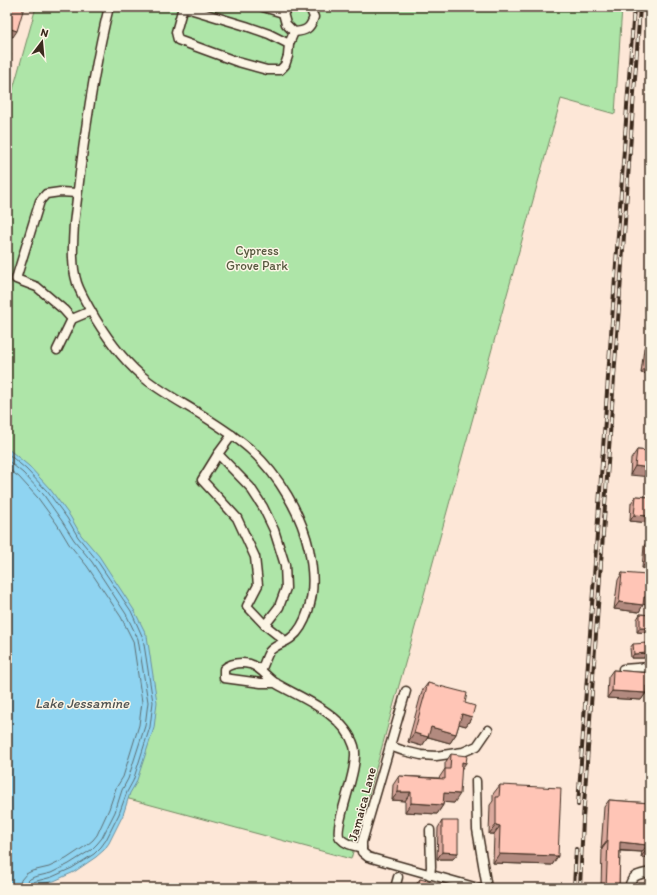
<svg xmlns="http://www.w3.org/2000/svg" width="657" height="895" viewBox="0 0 657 895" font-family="Itim,sans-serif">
  <rect width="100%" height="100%" fill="#fde7d7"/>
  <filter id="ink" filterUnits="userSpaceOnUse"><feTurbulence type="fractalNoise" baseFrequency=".025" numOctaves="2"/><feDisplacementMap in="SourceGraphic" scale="8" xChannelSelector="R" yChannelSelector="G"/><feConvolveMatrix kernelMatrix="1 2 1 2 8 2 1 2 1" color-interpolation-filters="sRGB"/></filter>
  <g filter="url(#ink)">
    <!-- green -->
    <path fill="#aee5a8" stroke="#748863" d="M36,7h586l-7,107 -54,-15 -210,760 -344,-93v-655z"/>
    <!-- water -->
    <path fill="#8fd4f1" stroke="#6d909d" d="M7,448l22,18 21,23 20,27 11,19 18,21 35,54 13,26 10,66 -3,26 -18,55 -6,10 -7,22 -14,28 -5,7 -8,7 -22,15 -20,9 -17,4 -6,3h-24z"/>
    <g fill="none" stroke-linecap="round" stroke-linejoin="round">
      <!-- shore -->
      <g stroke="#5d6e72" stroke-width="1">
        <path d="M7,453l19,16 21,22 20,27 11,19 18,22 35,52 12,27 10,64 -3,25 -17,54 -6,11 -8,22 -13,26 -5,7 -7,7 -22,14 -20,9 -19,5 -2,3v3"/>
        <path d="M7,460l16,13 20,21 19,27 12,19 18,22 34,52 12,25 10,63 -3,24 -17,53 -6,11 -7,22 -13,26 -5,6 -6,6 -22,14 -18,9 -17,4 -4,2 -3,3 -2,6"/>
        <path d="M7,468l12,9 19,21 19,26 12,20 18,22 34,51 12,24 9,61 -3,23 -16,52 -7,11 -7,21 -12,26 -4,5 -6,5 -21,14 -17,8 -17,4 -6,3 -5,6 -2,8"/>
      </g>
      <defs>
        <g id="minor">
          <path d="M109,7c-14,55 -22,110 -29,166 -2,17 -4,34 -6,51 -1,20 -3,40 3,59 4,12 12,24 18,35 14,23 31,46 53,63 20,15 42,26 63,40 14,9 29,19 41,30 27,25 49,62 57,98 4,21 6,40 -1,62 -3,9 -8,20 -16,26 -6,6 -18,8 -23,15 -3,5 -5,13 -8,18"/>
          <path d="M183,7l-7,25 2,8 60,22 29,8h13l5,-5 3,-9 1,-12 5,-12"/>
          <path d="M183,7l63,19 23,8 20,10"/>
          <path d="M263,7l20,6"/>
          <path d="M283,13l3,11 8,8c12,-1 16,-3 20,-15l-4,-9 -2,-1"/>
          <path d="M283,13l6,-6"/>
          <path d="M72,319l19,-8"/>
          <path d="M57,350l15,-31 -8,-9 -27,-23 -21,-8 24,-78 6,-7 14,-2 17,1"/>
          <path d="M232,435l-14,19 -16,26 35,38 18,39 3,28 -11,21 18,19 20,16"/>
          <path d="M218,454l32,33 13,20 11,23 11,35 1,23 -7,19 -14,18"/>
          <path d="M623,669l27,-2"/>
          <path d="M276,683h-15l-37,-5v-9c7,-6 16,-7 26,-5 11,3 17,14 27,20 26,15 67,30 77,62 7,21 -22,81 -14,92 6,7 15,8 22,10"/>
          <path d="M406,691l-44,151v10l6,5 110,31"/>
          <path d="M390,746l14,5 17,4 15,1 27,-4 14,-6 11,-16"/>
          <path d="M476,781l1,48 10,59"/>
          <path d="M430,830l1,37 -1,8"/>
          <path d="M395,888l3,-11"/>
          <path d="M629,888c3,-14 9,-13 21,-16"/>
        </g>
      </defs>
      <!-- minor casing -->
      <use href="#minor" stroke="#3b2a1e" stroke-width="11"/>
      <!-- minor -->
      <use href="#minor" stroke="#fcf5e5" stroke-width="8"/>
      <defs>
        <g id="rail">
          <path d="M578,805l56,-798"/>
          <path d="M574,888l2,-39"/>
          <path d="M580,888l3,-69 57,-812"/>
        </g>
      </defs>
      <!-- rail casing -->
      <use href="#rail" stroke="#3b2a1e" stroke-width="4"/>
      <!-- rail -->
      <use href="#rail" stroke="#fcf5e5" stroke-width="2.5" stroke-dasharray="8" stroke-linecap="butt"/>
    </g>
    <!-- wall -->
    <g fill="#dba99d" stroke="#3b2a1e">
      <path d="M648,342l2,32 -9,-1 3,-25z"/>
      <path d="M637,450l13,1 -20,24 1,-16z"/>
      <path d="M636,496l14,1v26l-20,-2 1,-18z"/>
      <path d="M650,537v32l-8,-1 2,-22z"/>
      <path d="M622,573l28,6v26l-7,-1 -4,8 -25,-3 4,-29z"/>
      <path d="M640,614l10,1v18l-13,-1v-13z"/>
      <path d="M633,644l14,9 -3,5h-13l-1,-10z"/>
      <path d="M613,670l37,3v20h-4l-5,7 -34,-2 1,-21z"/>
      <path d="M428,683l37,20 7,14 -6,9 -7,-2 -3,10 -6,9 -22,-6 -6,9 -14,-4 14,-51z"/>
      <path d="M451,754l10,16 -7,33 -11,-1v3l-6,9 -32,-2v-11l-13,-1 1,-15 6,-9 40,2 6,-9v-6z"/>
      <path d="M500,785l58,71 -6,9 -59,-2 1,-29h-5l1,-29 3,-4v-7z"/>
      <path d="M609,800l41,3v55l-9,-1 1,-5 -22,-1 -1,37h-18l1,-39h-1l3,-42z"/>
      <path d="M442,821l16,32 -5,6h-16l1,-31z"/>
      <path d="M420,879l14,9h-18l1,-5z"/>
    </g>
    <!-- shaded-wall -->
    <g fill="#b28a7f" stroke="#3b2a1e">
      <path d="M8,28l9,3 -4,6 -6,-2v-5z"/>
      <path d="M646,367l4,1v6l-9,-1z"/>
      <path d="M635,466l15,2v9l-20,-2z"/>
      <path d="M634,515l16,1v7l-20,-2z"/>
      <path d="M648,559h2v10l-8,-1z"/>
      <path d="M644,597l6,1v7l-11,-1z"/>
      <path d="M619,602l24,3 -4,7 -25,-3z"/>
      <path d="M640,628h10v5l-13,-1z"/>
      <path d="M647,653l-3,5h-13l3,-4z"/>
      <path d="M646,686h4v7h-8z"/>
      <path d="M612,691l34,2 -5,7 -34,-2z"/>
      <path d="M462,714l10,3 -6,9 -11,-3z"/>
      <path d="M431,727l25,7 -6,9 -25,-7z"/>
      <path d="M414,733l14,4 -6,9 -14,-4z"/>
      <path d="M462,762l4,1 -6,8z"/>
      <path d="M398,792h13l-6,9 -13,-1z"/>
      <path d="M444,793l16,1 -6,9 -16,-1z"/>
      <path d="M411,803l32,2 -6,9 -32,-2z"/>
      <path d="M496,825l4,1 -6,8h-5z"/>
      <path d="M607,841h1l-6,8h-1z"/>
      <path d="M620,842l27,3 -5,7 -27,-2z"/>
      <path d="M647,849h3v9l-9,-1z"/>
      <path d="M442,852l16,1 -5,6h-16z"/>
      <path d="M499,854l59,2 -6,9 -59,-2z"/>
    </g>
    <!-- building -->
    <g fill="#ffc5b6" stroke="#3b2a1e">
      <path d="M7,7h17l-7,24 -9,-3 -1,4z"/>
      <path d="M7,52l4,2 -3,12 -1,-1z"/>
      <path d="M648,342h2v26l-4,-1z"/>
      <path d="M637,450l13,1v17l-15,-2z"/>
      <path d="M636,496l14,1v19l-16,-1z"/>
      <path d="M650,537v22h-2z"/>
      <path d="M622,573l25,2 -1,3 4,1v19l-6,-1 -1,8 -24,-3z"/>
      <path d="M640,614l10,1v13h-10z"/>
      <path d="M647,643v10l-13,1 -1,-10z"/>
      <path d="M613,670l37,3v13h-4v7l-34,-2z"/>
      <path d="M428,683l39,10 -2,10 10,3 -3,11 -10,-3 -6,20 -25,-7 -3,10 -14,-4z"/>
      <path d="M451,754l16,2 -1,7 -4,-1 -2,32 -16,-1 -1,12 -32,-2v-11h-13l1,-16 46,3v-10h5z"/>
      <path d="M500,785l61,3 -3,68 -59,-2 1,-28 -4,-1v-28h3z"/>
      <path d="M609,800l41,3v46h-3v-4l-27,-3 -1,46h-13l2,-47h-1z"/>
      <path d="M442,821h16v32l-16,-1z"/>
      <path d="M420,879l15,4 -1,5h-16z"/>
    </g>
  </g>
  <g text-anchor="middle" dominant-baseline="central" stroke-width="3" stroke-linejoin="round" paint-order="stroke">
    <!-- park labels -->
    <g font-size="13" fill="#585940" stroke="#fcf5e5">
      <text x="257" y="250">Cypress<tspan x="257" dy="15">Grove Park</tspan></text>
    </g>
    <!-- street labels -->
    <g font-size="13" fill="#3b2a1e" stroke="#fcf5e5">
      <text transform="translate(362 804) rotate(-75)">Jamaica Lane</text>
    </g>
    <!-- water labels -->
    <g font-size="14" font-style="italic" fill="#505453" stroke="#fcf5e5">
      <text x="82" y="703">Lake Jessamine</text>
    </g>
  </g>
  <!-- margin -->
  <rect width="657" height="895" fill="none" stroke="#fcf5e5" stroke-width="24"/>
  <rect x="12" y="12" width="633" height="871" fill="none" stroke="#3b2a1e" stroke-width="1.5" filter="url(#ink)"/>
  <!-- north arrow -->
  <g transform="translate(42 42) rotate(16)" stroke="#fcf5e5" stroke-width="3" paint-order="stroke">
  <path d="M0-3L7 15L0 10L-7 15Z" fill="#3b2a1e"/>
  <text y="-6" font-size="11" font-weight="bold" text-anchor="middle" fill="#3b2a1e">N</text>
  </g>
</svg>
